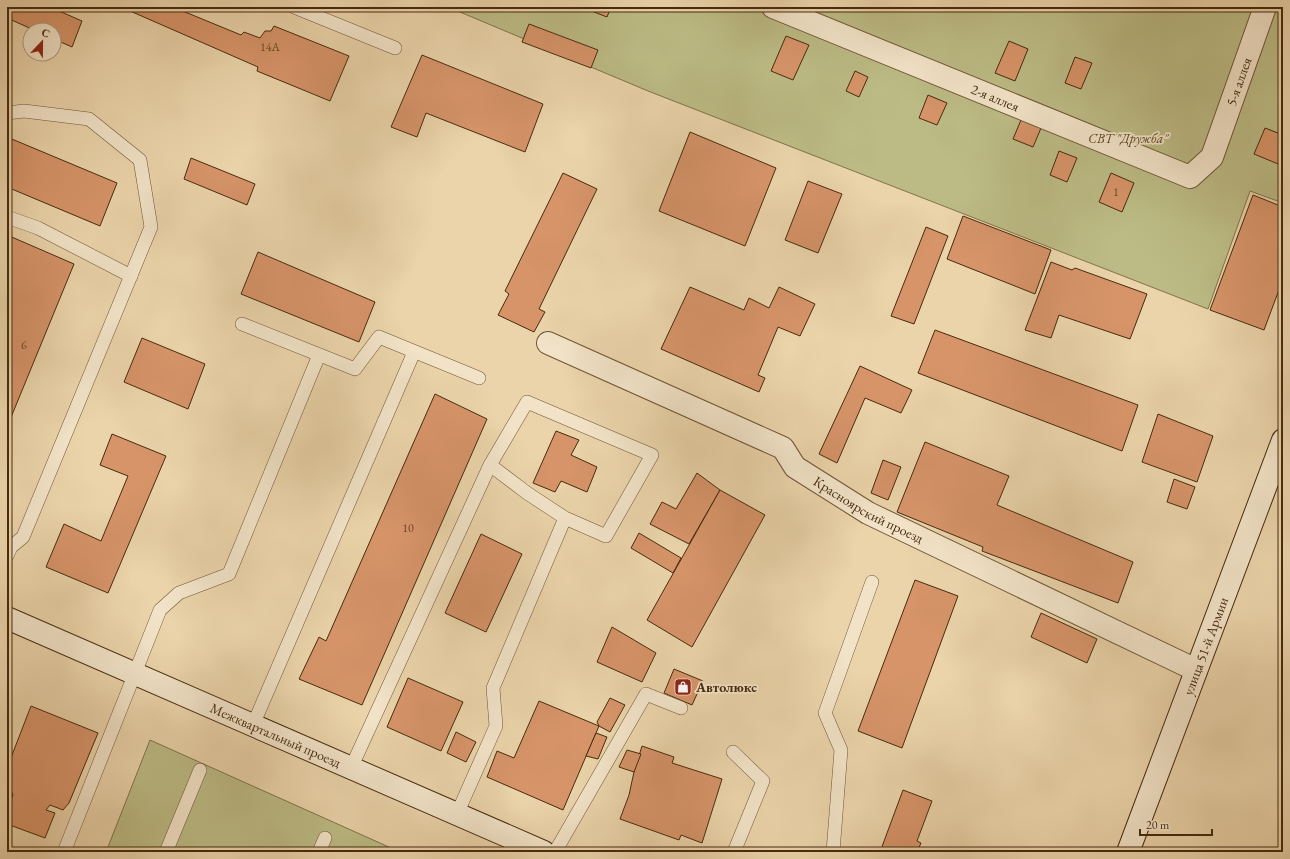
<svg xmlns="http://www.w3.org/2000/svg" width="1290" height="859" viewBox="0 0 1290 859" font-family="'EB Garamond',serif">
  <rect width="100%" height="100%" fill="#ebd4aa"/>
  <filter id="stains"><feTurbulence type="fractalNoise" baseFrequency=".005" numOctaves="4"/><feColorMatrix values="0 0 0 0 .2 0 0 0 0 .09 0 0 0 0 .02 0 0 0 .5 -.17"/></filter>
  <radialGradient id="worn" r=".72"><stop offset=".6" stop-color="#630" stop-opacity="0"/><stop offset="1" stop-color="#630" stop-opacity=".3"/></radialGradient>
  <!-- green -->
  <g fill="#bcbb85" stroke="#81734a">
    <path d="M448,7h835v196l-33,-12 -42,118 -560,-218z"/>
    <path d="M150,740l250,112h-294z"/>
  </g>
  <!-- building -->
  <g fill="#d79469" stroke="#462b0e">
    <path d="M7,7h43l32,14 -10,26 -18,-8v-9h-20l-27,-12z"/>
    <path d="M121,7h52l68,28 3,-3 16,6 5,-7h6l3,-5 75,30 -19,45 -73,-30 1,-4z"/>
    <path d="M356,7h11l-2,4z"/>
    <path d="M581,7h30l-4,10z"/>
    <path d="M529,24l69,26 -7,18 -69,-26z"/>
    <path d="M786,36l23,9 -16,35 -22,-9z"/>
    <path d="M1009,41l19,8 -13,32 -20,-8z"/>
    <path d="M422,55l121,49 -18,48 -99,-39 -9,24 -26,-10z"/>
    <path d="M1075,57l17,6 -11,26 -16,-6z"/>
    <path d="M855,71l13,6 -9,20 -13,-6z"/>
    <path d="M928,95l19,8 -10,22 -18,-7z"/>
    <path d="M1021,120l20,8 -8,19 -20,-8z"/>
    <path d="M1265,128l18,7v31l-29,-12z"/>
    <path d="M690,132l86,36 -31,78 -86,-35z"/>
    <path d="M7,137l110,46 -17,43 -93,-39z"/>
    <path d="M1059,151l18,7 -10,24 -17,-7z"/>
    <path d="M191,158l64,26 -8,21 -63,-26z"/>
    <path d="M563,173l34,16 -58,120 6,3 -11,20 -36,-17 11,-21 -4,-3z"/>
    <path d="M1111,173l23,10 -12,29 -23,-10z"/>
    <path d="M808,181l34,13 -24,59 -33,-13z"/>
    <path d="M1253,195l30,12v72l-19,51 -54,-20z"/>
    <path d="M963,216l88,34 -16,44 -88,-35z"/>
    <path d="M926,227l22,9 -34,88 -23,-8z"/>
    <path d="M7,235l67,29 -67,163z"/>
    <path d="M258,252l117,50 -16,40 -118,-48z"/>
    <path d="M1051,262l21,8 3,-2 72,26 -17,45 -71,-24 -8,23 -26,-8z"/>
    <path d="M690,287l54,23 5,-12 20,10 10,-21 36,17 -15,32 -22,-9 -20,48 7,3 -6,14 -98,-43z"/>
    <path d="M935,330l203,75 -16,46 -204,-78z"/>
    <path d="M142,338l63,26 -17,45 -64,-27z"/>
    <path d="M860,366l52,24 -11,23 -36,-15 -28,65 -18,-9z"/>
    <path d="M435,394l52,25 -125,286 -63,-26 20,-42 7,4z"/>
    <path d="M1158,414l55,22 -16,46 -55,-20z"/>
    <path d="M556,431l23,9 -8,15 26,12 -10,25 -26,-11 -6,11 -22,-9z"/>
    <path d="M112,434l54,22 -58,137 -62,-26 18,-43 37,17 27,-65 -28,-11z"/>
    <path d="M925,442l84,34 -12,29 136,57 -15,41 -136,-52 1,-4 -86,-35z"/>
    <path d="M883,460l18,7 -13,33 -17,-7z"/>
    <path d="M697,473l23,17 -31,54 -39,-20 12,-22 14,7z"/>
    <path d="M1174,479l21,8 -8,22 -20,-7z"/>
    <path d="M720,490l45,25 -73,132 -45,-27z"/>
    <path d="M639,533l42,25 -8,15 -42,-25z"/>
    <path d="M481,534l41,20 -36,78 -41,-19z"/>
    <path d="M915,580l43,16 -56,152 -44,-17z"/>
    <path d="M1041,613l56,26 -10,24 -56,-26z"/>
    <path d="M612,627l44,26 -14,29 -45,-20z"/>
    <path d="M674,669l29,12 -11,24 -28,-12z"/>
    <path d="M408,678l55,24 -22,49 -54,-24z"/>
    <path d="M610,698l15,7 -15,27 -11,-6 -2,-4z"/>
    <path d="M539,701l60,25 -36,84 -76,-33 10,-26 17,7z"/>
    <path d="M31,706l67,27 -29,70 -6,7 -13,-5 -4,5 9,3 -10,25 -38,-14v-14l6,-15 -6,-13v-14z"/>
    <path d="M456,732l20,10 -10,20 -19,-9z"/>
    <path d="M596,733l11,4 -9,22 -12,-3z"/>
    <path d="M642,746l32,11 -2,6 50,16 -20,64 -21,-8 -2,5 -59,-21 9,-24 5,-23z"/>
    <path d="M627,750l14,4 -7,18 -15,-5z"/>
    <path d="M903,790l29,11 -15,40 4,2 -4,9h-37z"/>
    <path d="M9,847l12,5h-14z"/>
  </g>
  <g fill="none" stroke-linecap="round" stroke-linejoin="round">
    <defs>
      <g id="service">
        <path d="M294,7l101,41"/>
        <path d="M7,113l17,-2 65,8 51,41 11,67 -128,310 -12,10 -4,9"/>
        <path d="M7,217l31,11 93,48"/>
        <path d="M242,324l113,45 24,-32 100,41"/>
        <path d="M253,725l161,-373"/>
        <path d="M733,752l30,29 -29,71"/>
        <path d="M351,768l139,-303"/>
        <path d="M457,814l39,-88 -3,-38 72,-170 -38,-25 -37,-28 37,-63 125,53 -46,81 -41,-18"/>
        <path d="M64,852l96,-242 19,-17 50,-19 90,-219"/>
        <path d="M166,852l34,-82"/>
        <path d="M319,852l6,-14"/>
        <path d="M555,852l91,-158 35,14"/>
        <path d="M833,852l8,-102 -16,-37 47,-131"/>
      </g>
      <g id="minor">
        <path id="s1" d="M773,7l417,170 22,-20 53,-150"/>
        <path id="s2" d="M548,343l235,105 12,19 73,46 328,157"/>
      </g>
      <g id="secondary">
        <path id="s3" d="M7,618l537,234"/>
        <path id="s4" d="M1128,852l155,-412"/>
      </g>
    </defs>
    <!-- service casing -->
    <use href="#service" stroke="#6f5535" stroke-width="14"/>
    <!-- minor casing -->
    <use href="#minor" stroke="#6f5535" stroke-width="24"/>
    <!-- secondary casing -->
    <use href="#secondary" stroke="#462b0e" stroke-width="24"/>
    <!-- service -->
    <use href="#service" stroke="#f2e3c8" stroke-width="13"/>
    <!-- minor -->
    <use href="#minor" stroke="#f2e3c8" stroke-width="22"/>
    <!-- secondary -->
    <use href="#secondary" stroke="#f2e3c8" stroke-width="22"/>
  </g>
  <!-- icons -->
  <defs>
    <symbol id="shop-square" viewBox="-11 -11 22 22"><rect x="-9" y="-9" width="18" height="18" rx="4" fill="#8f2418" stroke="#f2e3c8"/><path d="M-5-2.5h2.3a2.7 3.5 0 0 1 5.4 0H5L5.5 6h-11ZM-1.5-2.5h3a1.5 2.3 0 0 0-3 0Z" fill="#fff"/></symbol>
  </defs>
  <g fill-rule="evenodd">
    <use href="#shop-square" x="673" y="677" width="20" height="20"/>
  </g>
  <g text-anchor="middle" dominant-baseline="central" stroke-width="3.5" stroke-linejoin="round" paint-order="stroke">
    <!-- number labels -->
    <g font-size="12" fill="#6a4525">
      <text x="270" y="47">14А</text>
      <text x="1116" y="192">1</text>
      <text x="24" y="345">6</text>
      <text x="408" y="528">10</text>
    </g>
    <!-- street labels -->
    <g font-size="14" fill="#462b0e" stroke="#f2e3c8">
      <text stroke="none"><textPath href="#s1" startOffset="560">5-я аллея</textPath></text>
      <text stroke="none"><textPath href="#s1" startOffset="240">2-я аллея</textPath></text>
      <text stroke="none"><textPath href="#s2" startOffset="365">Красноярский проезд</textPath></text>
      <text stroke="none"><textPath href="#s4" startOffset="220">улица 51-й Армии</textPath></text>
      <text stroke="none"><textPath href="#s3" startOffset="293">Межквартальный проезд</textPath></text>
    </g>
    <!-- park labels -->
    <g font-size="14" font-style="italic" fill="#5e4826" stroke="#f2e3c8">
      <text x="1128" y="138">СВТ "Дружба"</text>
    </g>
    <!-- poi labels -->
    <g font-size="14" font-weight="bold" fill="#462b0e" stroke="#f2e3c8" text-anchor="start">
      <text x="696" y="687">Автолюкс</text>
    </g>
  </g>
  <!-- margin -->
  <rect width="1290" height="859" fill="none" stroke="#ebd4aa" stroke-width="24"/>
  <rect x="8" y="8" width="1274" height="843" fill="none" stroke="#462b0e" stroke-width="2"/>
  <rect x="12" y="12" width="1266" height="835" fill="none" stroke="#462b0e"/>
  <!-- north arrow -->
  <g transform="translate(42 42) rotate(22)"><circle r="19" fill="#f2e3c8" stroke="#ad997e"/>
  <path d="M0-3L7 15L0 10L-7 15Z" fill="#8f2418"/>
  <text y="-6" font-size="11" font-weight="bold" text-anchor="middle" fill="#462b0e">С</text>
  </g>
  <!-- scale -->
  <path d="M1140 829v6h72v-6" fill="none" stroke="#462b0e" stroke-width="2"/>
  <text x="1146" y="829" font-size="12" fill="#462b0e" stroke="#f2e3c8" stroke-width="3" paint-order="stroke">20 m</text>
  <rect width="100%" height="100%" filter="url(#stains)"/>
  <rect width="100%" height="100%" fill="url(#worn)"/>
</svg>
